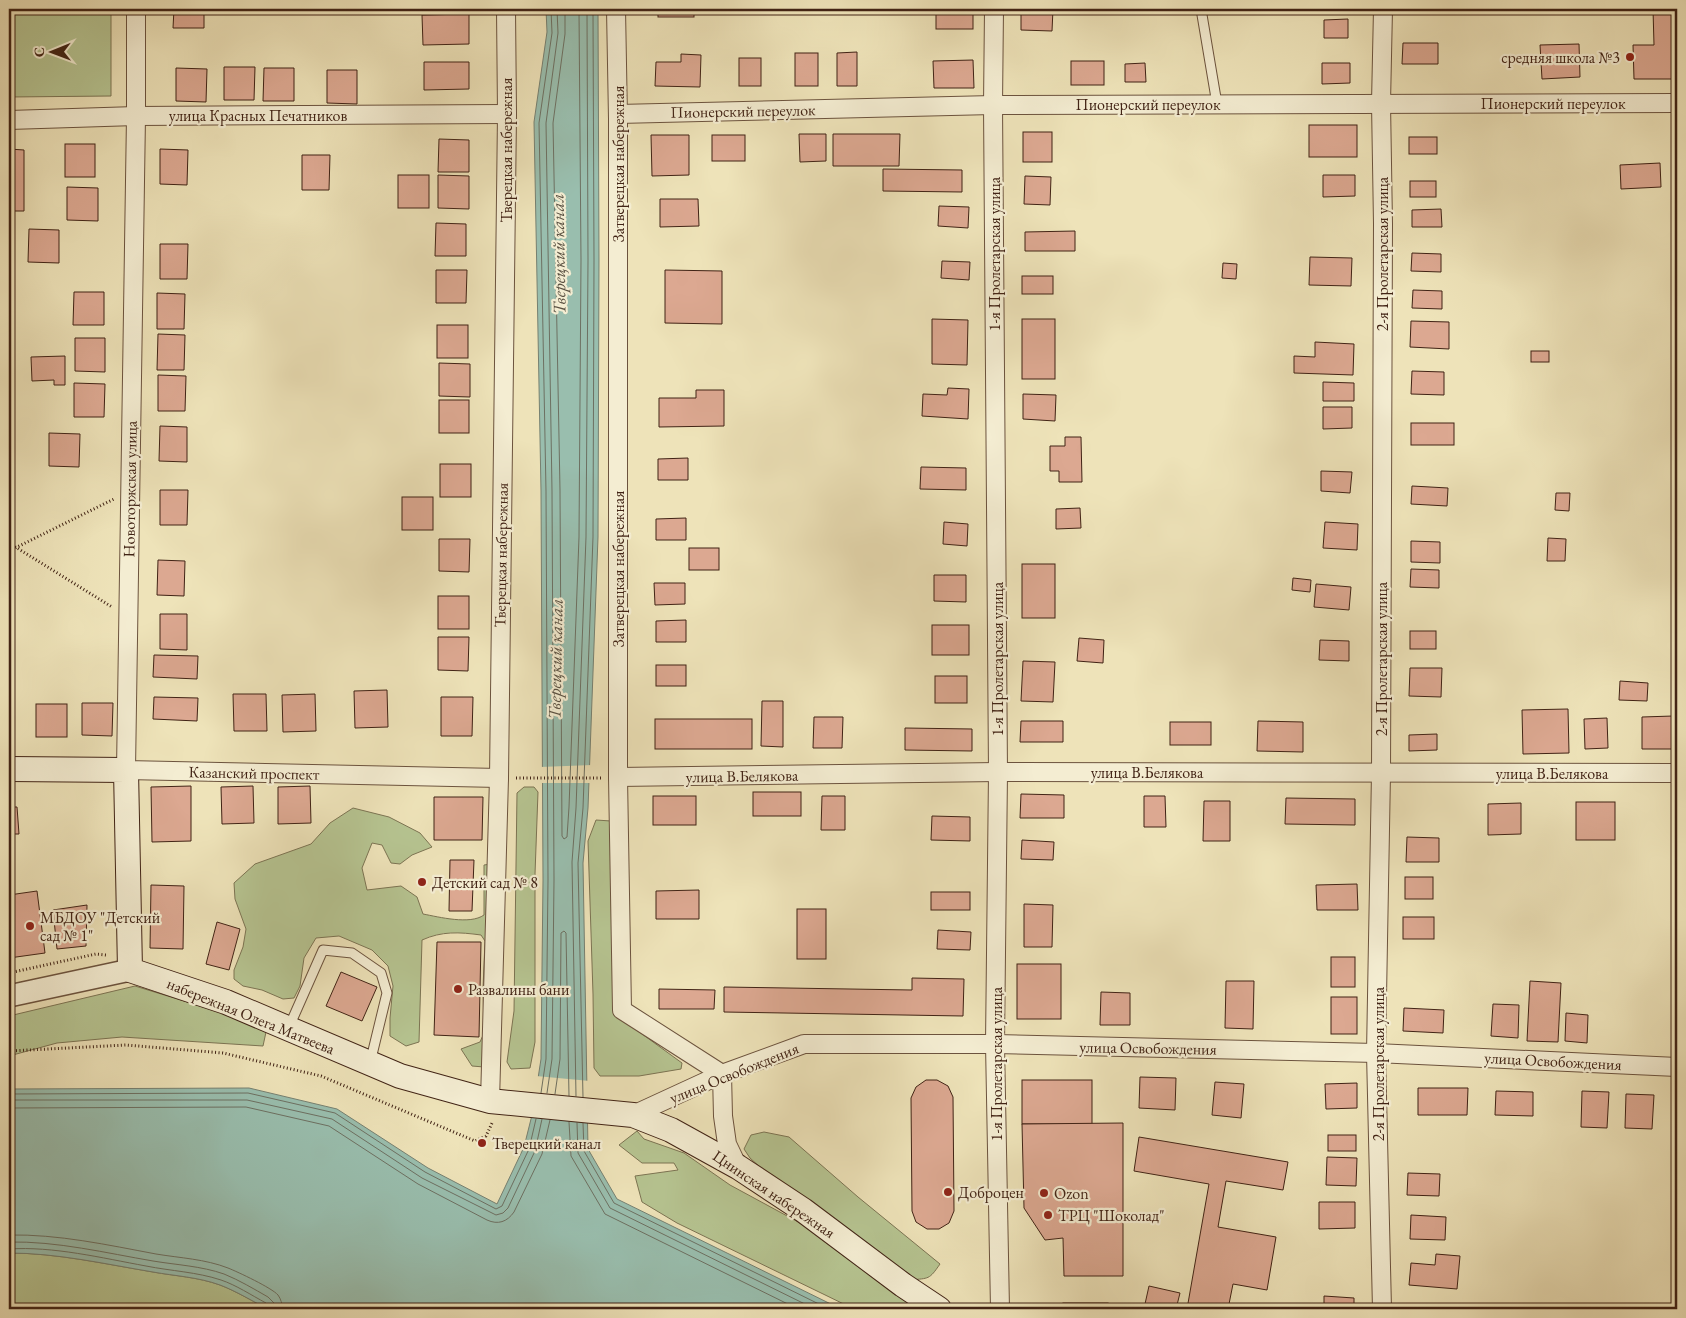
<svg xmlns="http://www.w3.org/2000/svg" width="1686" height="1318" viewBox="0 0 1686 1318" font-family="'EB Garamond',serif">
  <rect width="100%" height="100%" fill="#eee3b9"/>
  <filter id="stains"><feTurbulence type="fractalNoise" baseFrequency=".004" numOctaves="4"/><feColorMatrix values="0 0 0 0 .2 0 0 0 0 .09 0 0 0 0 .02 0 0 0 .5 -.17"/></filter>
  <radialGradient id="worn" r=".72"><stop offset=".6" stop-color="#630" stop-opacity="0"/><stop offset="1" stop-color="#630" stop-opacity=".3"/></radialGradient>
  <!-- green -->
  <g fill="#b6c491" stroke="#7c7453">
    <path d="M9,9h102v87l-102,1z"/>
    <path d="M524,787h10l4,5 -3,82v168l-5,26 -19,1 -4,-7 7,-51 3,-218z"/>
    <path d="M353,808l36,9 31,16 12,14 -20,8 -12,9 -9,-1 -9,-18 -10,-2 -10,25 5,22 34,-4 16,11 6,17c16,3 47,11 61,1v-50l7,-1 -7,203 -12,-1 -11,-17 19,-7 4,-9 -1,-45 2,-47 -4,-6c-22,-3 -39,-4 -59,5l-3,102 -13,4 -16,-10v-18l3,-32 -5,-20 -16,-16 -33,-14 -23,2 -12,20 -4,28 -6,12 -11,1 -21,-9 -19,-4 -9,-7v-9l9,-23 3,-18 -11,-30 -1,-16 21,-19 56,-20 19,-21z"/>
    <path d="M596,820l15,1 16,202 55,40 -1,6 -42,7h-39l-6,-8 -1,-74 -5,-153z"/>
    <path d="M135,986l88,27 43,19 -3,14 -141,-9 -65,6 -48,13v-40z"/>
    <path d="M637,1131l7,8 40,14 46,32 83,45 103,79h-62l-177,-86 -35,-21 -7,-26 43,-6 -4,-7h-32l-23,-18z"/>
    <path d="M764,1132l25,5 69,60 82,67c-11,16 -11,14 -29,16l-129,-93 -32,-29 -6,-9 7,-14z"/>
    <path d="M9,1253c48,0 96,11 144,19 22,4 45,5 67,13 16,6 32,16 48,24h-259z"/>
  </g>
  <!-- water -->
  <path fill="#99beae" stroke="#768071" d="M546,9h52l1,251 -1,277 -10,271 -5,55 5,286 29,50 224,110h-573c-16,-8 -32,-18 -48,-24 -22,-8 -45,-9 -67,-13 -48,-8 -96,-19 -144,-19v-164l240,-1 88,21 91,59 69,36 27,-57 9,-36 8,-52 2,-179 -2,-389 -7,-369 13,-90z"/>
  <!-- pier -->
  <g fill="#eee3b9">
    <path d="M592,765l-1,18h-51v-16z"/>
    <path d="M536,1076l54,5v33l-59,-8z"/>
  </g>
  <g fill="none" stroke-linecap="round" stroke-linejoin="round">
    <!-- shore -->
    <g stroke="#6d7062" stroke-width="1">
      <path d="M565,9v25l-12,89 7,367 2,346 2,3 3,-2 2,-30 10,-270 2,-277 -2,-251"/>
      <path d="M541,1093l5,-34 2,-179 -2,-389 -7,-368 13,-90 -1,-24"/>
      <path d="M547,1093l5,-34 2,-179 -2,-389 -6,-368 12,-90 -1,-24"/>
      <path d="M9,1094l239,-1 87,20 90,59 71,37 6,-3 27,-57 7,-30"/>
      <path d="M555,1094l5,-35 1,-126 3,-2 2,2 3,163"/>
      <path d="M576,1096l-4,-234 4,-54 10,-271 2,-277 -1,-251"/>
      <path d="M583,1097l-5,-234 5,-55 10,-271 1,-277 -1,-251"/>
      <path d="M9,1100h238l85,19 90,59 74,37 7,-2 5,-5 27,-57 7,-32"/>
      <path d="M9,1108l237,-1 83,19 89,58 69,36c11,5 20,2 27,-8l28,-58 8,-34"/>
      <path d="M569,1122l2,34 34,58 193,95"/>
      <path d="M577,1123l1,30 32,55 205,101"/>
      <path d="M583,1123l1,28 30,52 215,106"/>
      <path d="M9,1235c49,-1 99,10 147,19 24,4 49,5 72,14 10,4 44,20 50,27 3,4 4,9 5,14"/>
      <path d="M9,1242c48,-1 97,11 144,19 24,4 48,5 71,13 15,6 30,15 44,23l6,6 1,6"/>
      <path d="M9,1249c44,-3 93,9 137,17 25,5 51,6 75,14 15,5 30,15 45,23l3,6"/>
    </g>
  </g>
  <!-- building -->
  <g fill="#dca891" stroke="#412315">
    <path d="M174,9h30v19h-31z"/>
    <rect x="658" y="9" width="36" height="8"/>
    <rect x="936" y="9" width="37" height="20"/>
    <path d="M1021,9h32l-1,22 -31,-1z"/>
    <rect x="1410" y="9" width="27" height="3"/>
    <path d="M1653,9h24v70h-43l-1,-34h21z"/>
    <path d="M469,14v30l-46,1 -1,-30z"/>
    <path d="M1348,19v19h-24v-18z"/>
    <path d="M1403,43h35v21h-36z"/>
    <path d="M1579,44l1,33 -38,2 -2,-34z"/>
    <path d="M857,52v34h-20v-33z"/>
    <rect x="795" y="53" width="23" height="33"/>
    <path d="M681,54l20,1 -1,32 -45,-1 1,-24h25z"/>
    <rect x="739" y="58" width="22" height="28"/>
    <path d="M973,60l1,28h-40l-1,-27z"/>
    <rect x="1071" y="61" width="33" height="24"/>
    <path d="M424,62h45v27l-45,1z"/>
    <path d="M1145,63l1,19h-21v-18z"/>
    <path d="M1322,63h28v20l-28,1z"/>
    <path d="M224,67h31l-1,33h-30z"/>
    <path d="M176,68l31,1 -1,33 -30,-1z"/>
    <path d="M264,68h30v33h-31z"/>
    <path d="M327,70h30v34l-30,-1z"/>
    <rect x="1309" y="125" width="48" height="32"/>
    <rect x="1023" y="132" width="29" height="30"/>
    <path d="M799,134h27v27l-26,1z"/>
    <path d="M833,134h67l-1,32h-66z"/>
    <path d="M651,135h38v40l-37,1z"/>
    <rect x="712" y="135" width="33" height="26"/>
    <rect x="1409" y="137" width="28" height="17"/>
    <path d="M439,139l30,1v32h-31z"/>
    <rect x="65" y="144" width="30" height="33"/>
    <path d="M9,149l15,1v61h-15z"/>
    <path d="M160,149l28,1 -1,35 -27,-1z"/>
    <path d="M302,155h28l-1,35h-27z"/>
    <path d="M1660,163l1,24 -40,2 -1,-24z"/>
    <path d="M883,169l79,1v22l-79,-1z"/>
    <rect x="398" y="175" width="31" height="33"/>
    <path d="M438,175l31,1v33l-31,-1z"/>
    <path d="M1323,175h32v21l-32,1z"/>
    <path d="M1025,176l26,1 -1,28 -26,-1z"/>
    <rect x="1410" y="181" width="26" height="16"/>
    <path d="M67,187l31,1v33l-31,-1z"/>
    <path d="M660,199h38l1,27 -39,1z"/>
    <path d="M939,206l30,1 -1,21 -30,-2z"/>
    <path d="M1441,209l1,18h-30v-17z"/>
    <path d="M436,223l30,1v32h-31z"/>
    <path d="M29,229l30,1v33l-31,-1z"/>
    <path d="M1075,231v20h-50v-19z"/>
    <path d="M160,244h28l-1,35h-27z"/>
    <path d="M1412,253l29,1v18l-30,-1z"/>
    <path d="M1310,257l42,1 -1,28 -42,-1z"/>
    <path d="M942,261l28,1 -1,18 -28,-2z"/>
    <path d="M1223,263l14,1 -1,15 -14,-1z"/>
    <path d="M436,270h31l-1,33h-30z"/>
    <path d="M665,270l57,1v53l-57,-1z"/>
    <rect x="1022" y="276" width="31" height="18"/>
    <path d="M1413,290l29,1v18l-30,-1z"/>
    <path d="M74,292h30v33h-31z"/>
    <path d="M157,293l28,1 -1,35h-27z"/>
    <path d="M932,319l36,1 -1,45 -35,-1z"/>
    <rect x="1022" y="319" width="33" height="60"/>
    <path d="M1411,321l38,1v27l-39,-2z"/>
    <rect x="437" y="325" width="31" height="33"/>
    <path d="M158,334l27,1 -1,35h-27z"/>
    <path d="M75,338h30v34l-30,-1z"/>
    <path d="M1315,342l39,2 -1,31 -59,-2v-17l21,1z"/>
    <rect x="1531" y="351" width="18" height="11"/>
    <path d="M65,356v29h-11v-5l-22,1 -1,-24z"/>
    <path d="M439,363l31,1v33l-31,-1z"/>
    <path d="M1412,371l32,1v23l-33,-1z"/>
    <path d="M158,375l28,1 -1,35h-27z"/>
    <path d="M1323,382l31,1v18h-31z"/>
    <path d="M74,383l31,1 -1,33h-30z"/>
    <path d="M948,388l21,1 -1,30 -46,-3 1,-22 24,1z"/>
    <path d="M696,390h28v36l-65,1v-29h37z"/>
    <path d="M1023,394l33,1 -1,26 -32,-2z"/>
    <rect x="439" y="400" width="30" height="33"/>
    <path d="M1323,407h29v21l-29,1z"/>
    <rect x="1411" y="423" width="43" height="22"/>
    <path d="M160,426l27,1v35l-28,-1z"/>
    <path d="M49,433l31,1 -1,33 -30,-1z"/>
    <path d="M1065,437h16l1,45h-23v-11h-9v-25h15z"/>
    <path d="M688,458v22h-30v-21z"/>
    <rect x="440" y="464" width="31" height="33"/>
    <path d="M921,467l45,1v22l-46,-1z"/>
    <path d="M1321,471l31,1 -2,21 -29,-2z"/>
    <path d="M1412,486l36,2 -1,18 -36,-2z"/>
    <path d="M160,490h28l-1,35h-27z"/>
    <path d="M1556,493h14l-1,18 -14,-1z"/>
    <rect x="402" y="497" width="31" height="33"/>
    <path d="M1080,508l1,20 -25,1v-20z"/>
    <path d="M686,518v22h-30v-21z"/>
    <path d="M944,522l24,2 -1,22 -24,-2z"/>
    <path d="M1325,522l33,2 -1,26 -34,-2z"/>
    <path d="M1548,538l18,1 -1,22h-18z"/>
    <path d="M439,539h31l-1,33 -30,-1z"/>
    <path d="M1411,541l29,1v21l-29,-1z"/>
    <rect x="689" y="548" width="30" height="22"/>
    <path d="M158,560l27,1 -1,35 -27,-1z"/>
    <rect x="1022" y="564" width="33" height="54"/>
    <path d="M1411,569l28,1v18l-29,-1z"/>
    <path d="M934,575h32v27l-32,-1z"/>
    <path d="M1293,578l18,2 -1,12 -18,-2z"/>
    <path d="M654,583h31v21l-30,1z"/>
    <path d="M1316,584l35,3 -2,23 -35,-3z"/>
    <rect x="438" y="596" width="31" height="33"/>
    <path d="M160,614h27v36l-27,-1z"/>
    <path d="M686,620v22h-30v-21z"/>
    <rect x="932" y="625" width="37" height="30"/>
    <rect x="1410" y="631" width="26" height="18"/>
    <path d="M438,637h31l-1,34 -30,-1z"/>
    <path d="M1079,638l25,2 -1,23 -26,-2z"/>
    <path d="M1320,640l29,1v20l-30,-1z"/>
    <path d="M154,655l44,1 -1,23 -44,-2z"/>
    <path d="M1023,661l32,1 -2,40 -32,-1z"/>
    <rect x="656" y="665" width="30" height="21"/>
    <path d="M1410,668h32l-1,29 -32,-1z"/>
    <rect x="935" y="676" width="32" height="27"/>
    <path d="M1620,681l28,2 -1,18 -28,-1z"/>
    <path d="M387,690l1,37 -33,1 -1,-37z"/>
    <path d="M233,694h33l1,37h-33z"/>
    <path d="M315,694l1,37 -33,1 -1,-37z"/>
    <path d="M154,697l44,1 -1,23 -44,-2z"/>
    <path d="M441,697h32l-1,39h-31z"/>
    <path d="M762,701h21v46l-22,-1z"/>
    <path d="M82,703h31l-1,33 -30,-1z"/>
    <rect x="36" y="704" width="31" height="33"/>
    <path d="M1568,709l1,44 -46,1 -1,-44z"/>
    <path d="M1673,716l1,33h-32v-32z"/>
    <path d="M814,717h29l-1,31h-29z"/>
    <path d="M1607,718l1,30 -23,1 -1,-30z"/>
    <rect x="655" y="719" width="97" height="30"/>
    <path d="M1021,721h42v21h-43z"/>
    <path d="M1258,721l45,1v30l-46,-1z"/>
    <rect x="1170" y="722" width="41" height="23"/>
    <path d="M905,728l67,1v22l-67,-1z"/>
    <path d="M1437,734v16l-28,1v-16z"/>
    <path d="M191,786v55l-39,1 -1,-55z"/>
    <path d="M253,786l1,37 -32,1 -1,-37z"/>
    <path d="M310,786l1,37 -33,1v-37z"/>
    <rect x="753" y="792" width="48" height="24"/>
    <path d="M1021,794l43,1v23h-44z"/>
    <rect x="653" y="796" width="43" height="29"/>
    <path d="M822,796h23v34h-24z"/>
    <path d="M1144,796h21l1,31h-22z"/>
    <path d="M434,797h49l-1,43h-48z"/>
    <path d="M1286,798l69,1v26l-70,-1z"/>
    <path d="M1204,801h26v40h-27z"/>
    <rect x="1576" y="802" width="39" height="38"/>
    <path d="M1521,803v31l-33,1v-31z"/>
    <path d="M9,807h8l2,27h-10z"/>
    <path d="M932,816l38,1v24l-39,-1z"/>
    <path d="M1407,837l32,1v24h-33z"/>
    <path d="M1022,840l32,2 -1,18 -32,-1z"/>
    <path d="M450,860h24l-2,51h-23z"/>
    <rect x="1405" y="877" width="28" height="22"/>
    <path d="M1357,884l1,26h-41l-1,-25z"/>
    <path d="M151,885l33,1 -1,63 -33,-1z"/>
    <path d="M699,890v29h-43v-28z"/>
    <path d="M37,891l8,62 -36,5v-63z"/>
    <rect x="931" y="892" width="39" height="18"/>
    <path d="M1024,904l29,1 -1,42h-28z"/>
    <path d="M87,905l-1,41 -29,3 -4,-39z"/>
    <rect x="797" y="909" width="29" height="50"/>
    <rect x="1403" y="917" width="31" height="22"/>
    <path d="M217,922l23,7 -11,41 -23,-6z"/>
    <path d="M938,930l33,2 -1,18 -33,-1z"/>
    <path d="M437,942h44l-2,95 -45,-2z"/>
    <rect x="1331" y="957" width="24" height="30"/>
    <rect x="1017" y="964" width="44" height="55"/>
    <path d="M341,972l36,15 -15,34 -36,-15z"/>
    <path d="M912,978l52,1 -1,37 -239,-4v-25l188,3z"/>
    <path d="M1226,981h28l-1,48 -28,-1z"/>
    <path d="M1530,981l31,2 -3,59 -31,-1z"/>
    <path d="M659,989l56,1 -1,19h-55z"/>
    <path d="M1101,992l29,1v32h-30z"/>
    <rect x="1331" y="997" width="26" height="37"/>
    <path d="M1493,1004l26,1 -1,33 -27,-2z"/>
    <path d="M1404,1008l40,2 -1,23 -40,-2z"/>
    <path d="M1566,1013l22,2 -1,28 -22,-2z"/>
    <path d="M1140,1077l36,1 -1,32 -36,-2z"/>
    <path d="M926,1080h11l11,6 5,11 1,114 -5,12 -10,6h-12l-11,-7 -4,-11 -1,-113 5,-11z"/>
    <rect x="1022" y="1080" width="70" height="44"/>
    <path d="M1215,1082l29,2 -3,34 -29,-3z"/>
    <path d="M1357,1083v25l-31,1 -1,-25z"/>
    <path d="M1418,1088h50l-1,27h-49z"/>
    <path d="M1496,1091l37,1v24l-38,-1z"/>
    <path d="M1582,1091l27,1 -2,36 -26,-1z"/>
    <path d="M1626,1094l28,1 -2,34 -27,-1z"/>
    <path d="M1673,1094l4,1v26h-5z"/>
    <path d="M1123,1123v153h-59l-1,-38 -18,2 -21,-32 -2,-84z"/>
    <rect x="1328" y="1135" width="28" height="16"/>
    <path d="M1139,1137l149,25 -5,28 -57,-9 -8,46 58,10 -9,53 -34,-6 -5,25h-41l22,-125 -75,-13z"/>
    <path d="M1327,1157l30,1 -1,28 -30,-1z"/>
    <path d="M1408,1173l32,1 -1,22 -32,-1z"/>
    <path d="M1319,1202h36v26l-36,1z"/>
    <path d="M1411,1215l35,2 -1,23 -35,-1z"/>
    <path d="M1436,1254l24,2 -3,33 -48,-4 2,-22 24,2z"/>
    <path d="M1149,1286l31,7 -4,16 -31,-5z"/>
    <path d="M1324,1296l30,2v11h-30z"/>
    <rect x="1063" y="1303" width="45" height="6"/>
  </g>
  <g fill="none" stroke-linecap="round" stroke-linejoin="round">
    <defs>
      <g id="service">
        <path d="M1201,9l16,95"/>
        <path d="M289,1027l34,-77 29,3 29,20 6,20 -17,70"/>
      </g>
      <g id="minor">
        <path d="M136,9v107l-10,654 373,8"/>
        <path d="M616,9l2,110v658l4,233 100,64 1,42 4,28 11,23"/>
        <path d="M994,9l-1,96 5,667 -3,272 5,265"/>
        <path d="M618,114l375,-9 684,-2"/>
        <path d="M9,120l127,-4 371,-2"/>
        <path d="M618,777l380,-5 679,1"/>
        <path d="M490,1101l9,-323 8,-664 -1,-105"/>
        <path d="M633,1115l89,-41 82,-30h191l381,9 301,14"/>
        <path d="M1382,1309l-6,-256 5,-280 2,-549 -2,-121 2,-94"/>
      </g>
      <path id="tertiary" d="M9,996l121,-26"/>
      <path id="secondary" d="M9,769l117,1 4,200 96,32 174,74 90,25 143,14 38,15 67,37 65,43 100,75 36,24"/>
    </defs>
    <!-- service casing -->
    <use href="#service" stroke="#6c533e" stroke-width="11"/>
    <!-- minor casing -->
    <use href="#minor" stroke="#6c533e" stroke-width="20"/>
    <!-- tertiary casing -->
    <use href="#tertiary" stroke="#6c533e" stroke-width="24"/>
    <!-- secondary casing -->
    <use href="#secondary" stroke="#412315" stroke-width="26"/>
    <!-- path -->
    <g stroke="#412315" stroke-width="3" stroke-dasharray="1 2.5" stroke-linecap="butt">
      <path d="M9,543l103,64"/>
      <path d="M9,551l105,-52"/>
      <path d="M516,778h86"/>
      <path d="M9,973l87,-19 10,1"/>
      <path d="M9,1051l117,-6 97,8 98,23 154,65 11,-5 7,-15"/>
    </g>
    <!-- service -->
    <use href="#service" stroke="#f4edd2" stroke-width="9"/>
    <!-- minor -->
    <use href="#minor" stroke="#f4edd2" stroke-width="18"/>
    <!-- tertiary -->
    <use href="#tertiary" stroke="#f4edd2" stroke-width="21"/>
    <!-- secondary -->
    <use href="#secondary" stroke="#f4edd2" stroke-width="24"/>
  </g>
  <!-- markers -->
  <g fill="#8f2418" stroke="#f4edd2" stroke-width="2">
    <circle cx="1630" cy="57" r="5"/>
    <circle cx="422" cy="882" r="5"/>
    <circle cx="30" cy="926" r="5"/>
    <circle cx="458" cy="989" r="5"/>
    <circle cx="482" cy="1143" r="5"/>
    <circle cx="948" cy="1192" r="5"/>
    <circle cx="1044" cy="1193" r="5"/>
    <circle cx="1048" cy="1215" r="5"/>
  </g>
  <g text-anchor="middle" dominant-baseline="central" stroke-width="4.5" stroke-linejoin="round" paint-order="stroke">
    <!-- poi labels -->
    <g font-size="16" fill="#412315" stroke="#f4edd2" text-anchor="start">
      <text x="1620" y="57" text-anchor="end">средняя школа №3</text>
      <text x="432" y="882">Детский сад № 8</text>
      <text x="40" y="917">МБДОУ "Детский<tspan x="40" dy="18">сад № 1"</tspan></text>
      <text x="468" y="989">Развалины бани</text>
      <text x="492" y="1143">Тверецкий канал</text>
      <text x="958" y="1192">Доброцен</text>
      <text x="1054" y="1193">Ozon</text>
      <text x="1058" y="1215">ТРЦ "Шоколад"</text>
    </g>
    <!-- street labels -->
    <g font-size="16" fill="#412315" stroke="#f4edd2">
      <text x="1553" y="103">Пионерский переулок</text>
      <text x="1148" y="104">Пионерский переулок</text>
      <text transform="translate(743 111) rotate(-1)">Пионерский переулок</text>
      <text x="258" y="115">улица Красных Печатников</text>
      <text transform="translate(506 150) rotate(-90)">Тверецкая набережная</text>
      <text transform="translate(618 164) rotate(-90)">Затверецкая набережная</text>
      <text transform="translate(994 254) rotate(-90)">1-я Пролетарская улица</text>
      <text transform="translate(1382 254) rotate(-90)">2-я Пролетарская улица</text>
      <text transform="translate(130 489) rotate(-89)">Новоторжская улица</text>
      <text transform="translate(501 555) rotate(-89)">Тверецкая набережная</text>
      <text transform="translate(618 569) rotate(-90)">Затверецкая набережная</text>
      <text transform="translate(997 659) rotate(-90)">1-я Пролетарская улица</text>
      <text transform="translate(1381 659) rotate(-90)">2-я Пролетарская улица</text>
      <text x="1147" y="772">улица В.Белякова</text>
      <text transform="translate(254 773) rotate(1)">Казанский проспект</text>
      <text x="1552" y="773">улица В.Белякова</text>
      <text transform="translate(742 776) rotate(-1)">улица В.Белякова</text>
      <text transform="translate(251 1016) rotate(22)">набережная Олега Матвеева</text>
      <text transform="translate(1148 1048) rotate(1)">улица Освобождения</text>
      <text transform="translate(1553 1061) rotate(3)">улица Освобождения</text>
      <text transform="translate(996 1064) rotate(-90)">1-я Пролетарская улица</text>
      <text transform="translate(1378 1064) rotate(-90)">2-я Пролетарская улица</text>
      <text transform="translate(734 1073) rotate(-22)">улица Освобождения</text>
      <text transform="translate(774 1194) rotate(34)">Цнинская набережная</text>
    </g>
    <!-- water labels -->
    <g font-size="18" font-style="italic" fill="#5b5243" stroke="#f4edd2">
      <text transform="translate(558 254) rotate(-91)">Тверецкий канал</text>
      <text transform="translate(555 659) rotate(-89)">Тверецкий канал</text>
    </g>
  </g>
  <!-- margin -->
  <rect width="1686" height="1318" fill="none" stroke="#eee3b9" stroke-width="30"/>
  <rect x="10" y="10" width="1666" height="1298" fill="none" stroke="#412315" stroke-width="2.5"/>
  <rect x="15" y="15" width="1656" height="1288" fill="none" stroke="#412315"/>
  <!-- north arrow -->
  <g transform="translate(52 52) rotate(269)" stroke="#f4edd2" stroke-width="4" paint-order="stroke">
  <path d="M0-4L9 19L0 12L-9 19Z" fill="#412315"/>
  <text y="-8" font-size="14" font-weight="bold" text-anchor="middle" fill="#412315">С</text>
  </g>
  <rect width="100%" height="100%" filter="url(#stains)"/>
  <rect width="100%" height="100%" fill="url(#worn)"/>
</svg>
